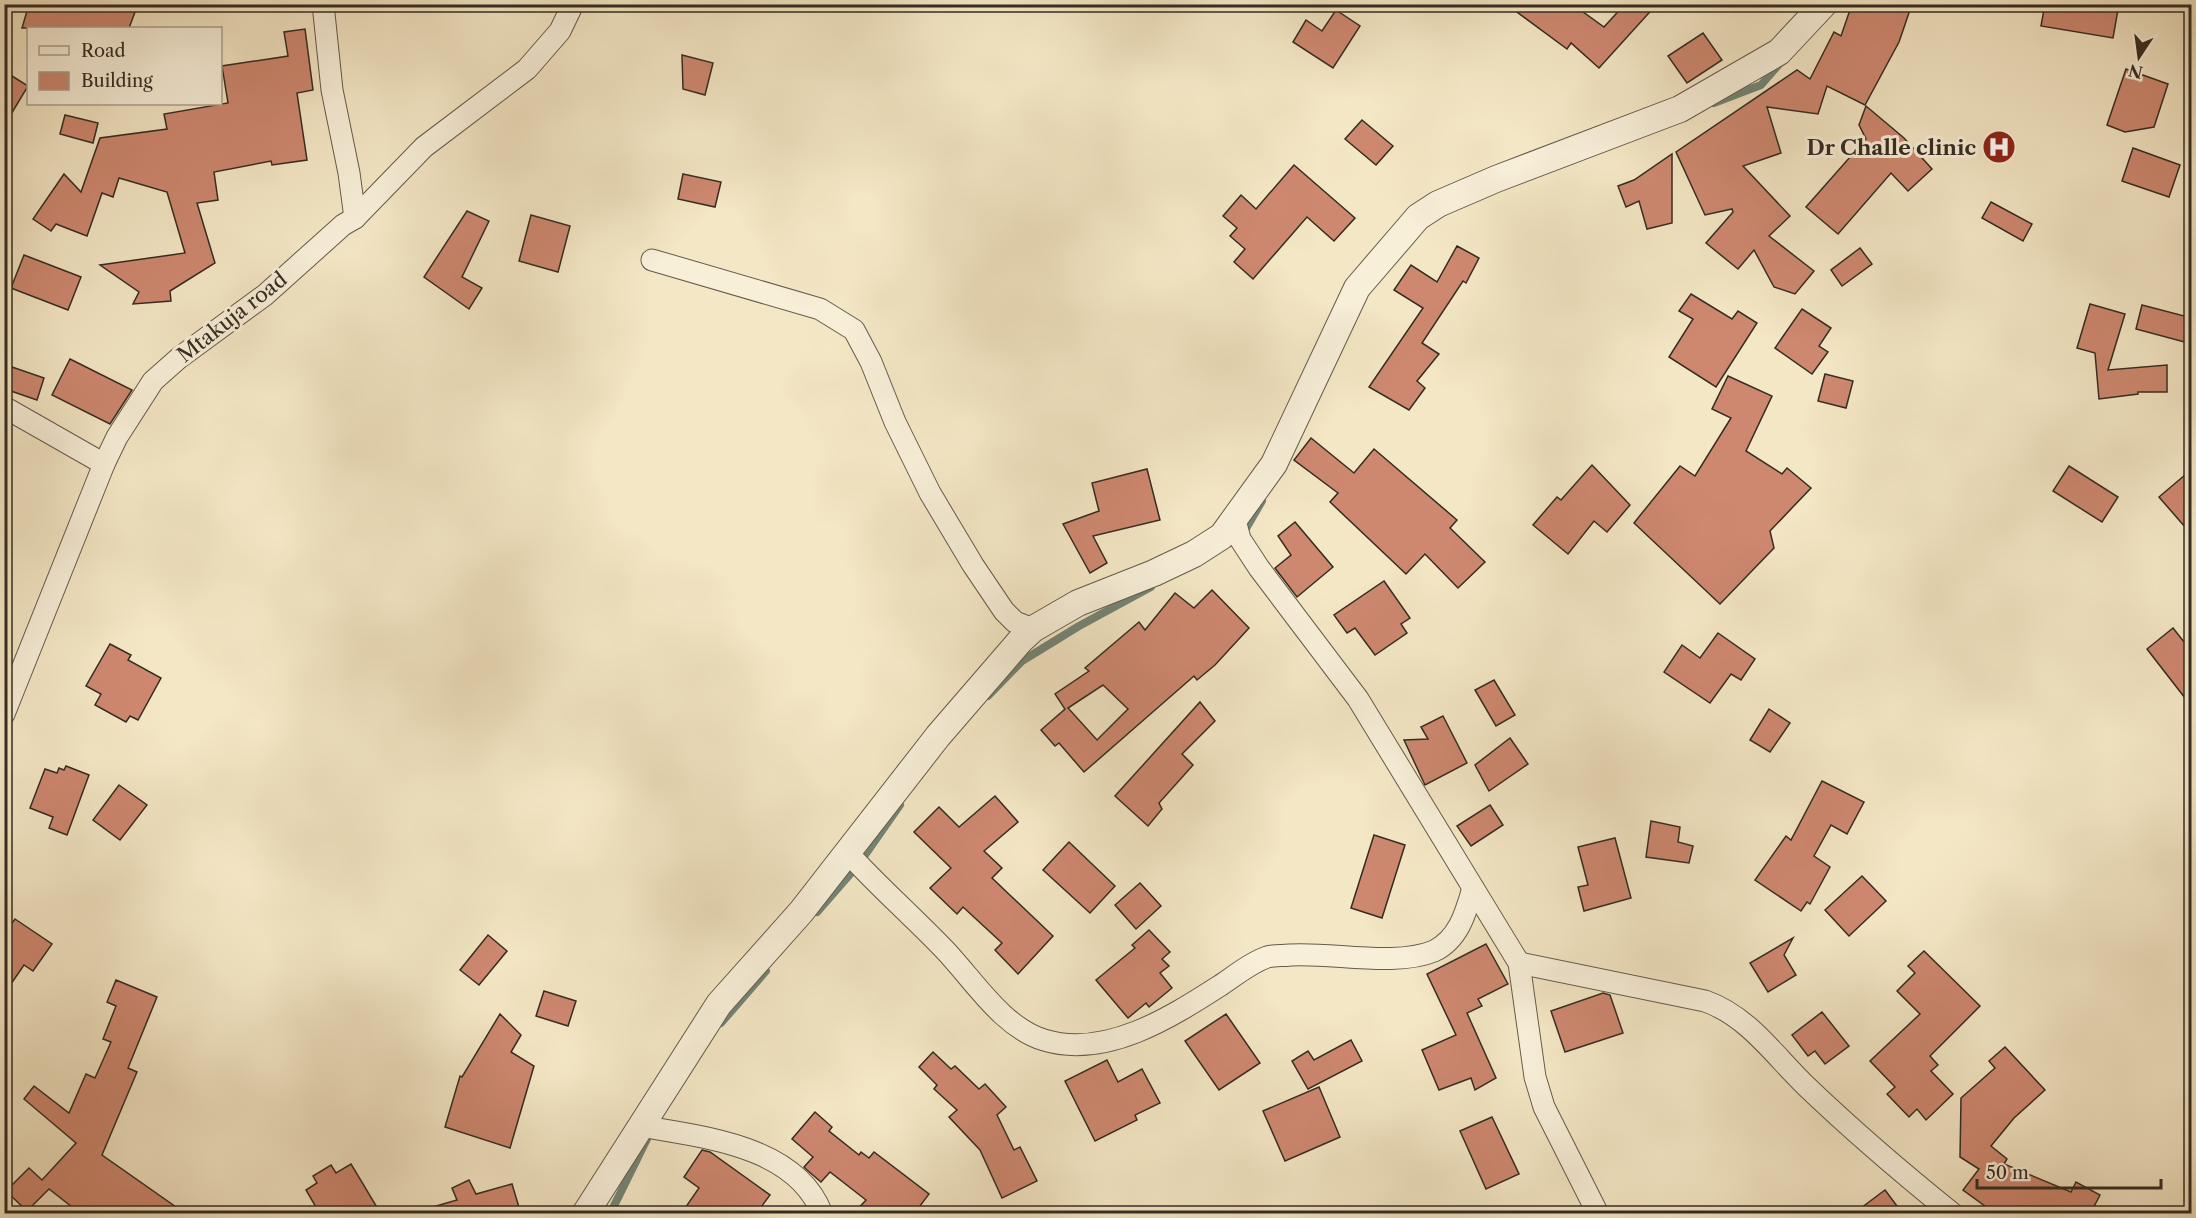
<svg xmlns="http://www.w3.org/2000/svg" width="2196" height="1218" viewBox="0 0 2196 1218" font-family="'Libre Caslon Text',serif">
  <rect width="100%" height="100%" fill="#f4e7c5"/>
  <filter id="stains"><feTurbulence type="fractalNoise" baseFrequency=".00333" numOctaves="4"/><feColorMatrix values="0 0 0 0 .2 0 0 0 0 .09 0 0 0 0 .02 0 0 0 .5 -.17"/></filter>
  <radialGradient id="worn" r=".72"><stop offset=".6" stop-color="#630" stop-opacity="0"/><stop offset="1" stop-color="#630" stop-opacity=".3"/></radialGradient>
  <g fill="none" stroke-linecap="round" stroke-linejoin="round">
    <!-- stream -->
    <g stroke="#738576" stroke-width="8">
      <path d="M1714,103l47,-18 20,-23"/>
      <path d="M1244,532l18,-31"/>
      <path d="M988,696l34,-35 57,-35 72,-39"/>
      <path d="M817,912l41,-47 42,-60"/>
      <path d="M721,1023l45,-52"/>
      <path d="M610,1214l37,-75"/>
    </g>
  </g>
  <!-- building -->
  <g fill="#ce8870" stroke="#342c22" stroke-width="1.5" fill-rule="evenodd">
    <path d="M29,4h109l-9,24h-107z"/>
    <path d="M1506,4h66l32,23 21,-23h32l-58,64 -28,-25 -4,6z"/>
    <path d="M1852,4h60l-13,38 -34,63 -38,-19 -9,28 -51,-7 14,46 -38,13 47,50 -21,20 45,35 -19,23 -21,-7 -20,-37 -16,19 -32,-26 27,-31 -1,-3 -27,6 -29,-63 121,-82 13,9 24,-47 7,4z"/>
    <path d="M2045,4h74l-6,34 -72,-12z"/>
    <path d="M1336,10l24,16 -27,42 -40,-26 13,-22 16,11z"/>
    <path d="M305,29l8,61 -16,3 10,67 -35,5 -1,-4 -57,11 4,28 -21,3 18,60 -45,28 1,10 -38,3 6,-12 -39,-27 85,-12 -18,-61 -48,-14 -6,19 -11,-4 -15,43 -31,-12 -5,7 -18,-12 31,-45 17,18 19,-54 67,-9 -3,-15 64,-11 -6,-37 66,-10 -4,-24z"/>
    <path d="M1703,33l19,27 -35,23 -19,-27z"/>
    <path d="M682,55l31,8 -8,32 -22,-6z"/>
    <path d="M2126,69l42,15 -14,43 -29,5 -18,-7z"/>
    <path d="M4,71l24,15 -24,40z"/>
    <path d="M1866,106l38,32 28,31 -24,22 -17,-18 -53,61 -32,-27 60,-68 -7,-14z"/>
    <path d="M65,115l33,8 -5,20 -33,-9z"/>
    <path d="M1362,120l31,26 -17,19 -31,-26z"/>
    <path d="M2133,148l47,17 -11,32 -47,-16z"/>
    <path d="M1672,154v69l-25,6 -8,-28 -13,6 -8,-21 16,-6z"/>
    <path d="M1294,165l61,53 -21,23 -27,-24 -54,62 -19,-17 11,-13 -15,-13 7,-8 -14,-12 18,-21 15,14z"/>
    <path d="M683,174l38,8 -6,25 -37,-8z"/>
    <path d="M1991,202l41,22 -9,17 -41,-23z"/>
    <path d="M467,211l22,10 -27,56 20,11 -13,21 -45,-32z"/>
    <path d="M531,215l39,11 -12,46 -39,-11z"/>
    <path d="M1457,246l22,12 -13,25 -3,-2 -41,62 17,11 -22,27 8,7 -16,22 -40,-23 54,-79 -29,-18 17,-25 26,17z"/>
    <path d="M1860,248l12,16 -30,22 -11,-16z"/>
    <path d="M24,255l57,22 -13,33 -57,-22z"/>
    <path d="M1691,294l41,25 6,-8 19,12 -41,64 -47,-30 24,-38 -14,-8z"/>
    <path d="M2090,304l35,10 -17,56 59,-5v27h-29v2l-39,5 -4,-46 -18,-5z"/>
    <path d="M2142,305l50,13v26l-56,-15z"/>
    <path d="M1802,309l29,19 -12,18 9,6 -16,22 -37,-26z"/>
    <path d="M70,359l62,31 -22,34 -58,-29z"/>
    <path d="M12,367l32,11 -7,22 -32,-11z"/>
    <path d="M1825,374l28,7 -7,27 -28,-7z"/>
    <path d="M1728,376l44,20 -26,55 36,23 5,-6 24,20 -41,43 4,17 -54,56 -86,-81 46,-57 15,10 36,-58 -19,-9z"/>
    <path d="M1311,438l43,35 20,-24 83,71 -7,8 35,34 -27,26 -33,-34 -19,20 -76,-72 8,-9 -44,-33z"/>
    <path d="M1592,465l38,40 -23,27 -13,-11 -26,33 -35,-29 24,-28 4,3z"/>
    <path d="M2069,466l49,31 -16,25 -49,-31z"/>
    <path d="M1147,469l13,51 -67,16 14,27 -17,10 -27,-49 36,-13 -7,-28z"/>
    <path d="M2192,469v66l-33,-38z"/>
    <path d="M1295,522l38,45 -36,30 -22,-29 16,-13 -13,-19z"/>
    <path d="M1384,581l26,37 -9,6 6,9 -32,22 -20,-27 -8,5 -13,-18z"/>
    <path d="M1212,590l37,38 -34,37 -18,15 -3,-4 -110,96 -25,-29 -4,3 -14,-16 24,-21 -10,-15 34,-23 -4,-3 54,-46 6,8 30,-37 19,15zM1103,685l25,24 -31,31 -29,-32z"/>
    <path d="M2173,628l19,24v55l-45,-58z"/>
    <path d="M1718,633l37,26 -14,21 -10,-6 -21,29 -46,-31 18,-27 18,13z"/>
    <path d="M110,644l21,11 -3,5 33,18 -23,42 -8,-4 -4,6 -31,-17 6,-11 -15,-8z"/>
    <path d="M1494,680l21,35 -19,11 -21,-36z"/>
    <path d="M1200,702l15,19 -33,33 11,11 -34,38 3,6 -14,17 -33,-30z"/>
    <path d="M1769,709l21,14 -20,29 -20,-12z"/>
    <path d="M1443,716l24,47 -42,22 -21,-45 24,-1 -7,-12z"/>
    <path d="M1510,738l18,26 -39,27 -14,-26z"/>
    <path d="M66,766l23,9 -22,60 -18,-7 4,-11 -23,-9 15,-39 12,4 2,-5 5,2z"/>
    <path d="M1822,781l42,21 -17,32 -16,-9 -17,31 16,11 -20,37 -3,-2 -6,9 -46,-31 31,-44 5,4z"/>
    <path d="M119,785l28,20 -27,35 -27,-20z"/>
    <path d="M995,796l23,26 -34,29 18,17 -10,10 61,58 -35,38 -23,-24 7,-7 -39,-36 -6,7 -27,-26 21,-20 -37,-36 25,-25 20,20z"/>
    <path d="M1490,805l13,20 -32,21 -14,-20z"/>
    <path d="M1651,821l29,6 -2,15 15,4 -4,17 -43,-6z"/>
    <path d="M1374,835l31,10 -23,73 -31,-10z"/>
    <path d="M1615,838l16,60 -47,13 -6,-24 10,-2 -10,-38z"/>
    <path d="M1069,842l46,44 -25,27 -47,-43z"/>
    <path d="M1862,876l24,25 -37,35 -24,-26z"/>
    <path d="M1140,883l21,23 -25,23 -21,-24z"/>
    <path d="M15,919l37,25 -19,27 -9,-6 -20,29v-60z"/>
    <path d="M1149,930l21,22 -8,7 7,7 -9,7 12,15 -23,19 -3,-4 -18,15 -32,-38 39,-32 -3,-3z"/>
    <path d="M488,935l19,16 -28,34 -19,-15z"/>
    <path d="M1793,938l-9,17 12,20 -28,17 -18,-29z"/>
    <path d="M1486,944l22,40 -30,15 4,7 -15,7 29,65 -21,12 -4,-12 -32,12 -17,-40 34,-15 -29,-61z"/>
    <path d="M1924,951l56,55 -50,50 8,9 -7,6 22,23 -27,26 -9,-11 -8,8 -22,-23 8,-7 -25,-26 50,-47 -23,-23 18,-18 -7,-7z"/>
    <path d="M116,980l41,17 -29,71 9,4 -35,83 84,59h-105l-32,-25 -22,22 -21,-20 23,-23 13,12 34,-37 -52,-44 10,-13 35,27 17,-39 9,4 16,-36 -8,-3 13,-33 -9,-4z"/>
    <path d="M544,991l32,10 -8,25 -32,-10z"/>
    <path d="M1603,993l7,2 13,38 -58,19 -14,-41z"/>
    <path d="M1822,1012l27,34 -24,18 -10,-13 -7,5 -16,-21z"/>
    <path d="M500,1014l21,21 -10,17 23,14 -24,82 -65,-21 15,-51 2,1z"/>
    <path d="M1226,1014l34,49 -41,27 -34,-49z"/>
    <path d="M1351,1040l11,21 -54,28 -16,-28 16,-10 6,9z"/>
    <path d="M2005,1047l40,43 -31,28 -23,28 16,13 -3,5 67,28 5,-10 24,13 -10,19h-94l-33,-24 16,-21 -19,-12 1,-59 34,-30 -6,-7z"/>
    <path d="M933,1052l18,17 4,-3 24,23 6,-5 21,23 -9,8 17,35 6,-3 17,34 -35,17 -22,-48 -31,-33 8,-7 -23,-21 3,-4 -18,-18z"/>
    <path d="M1107,1060l11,22 24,-13 18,34 -25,12 2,5 -42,21 -30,-60z"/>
    <path d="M1319,1087l21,50 -55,24 -22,-50z"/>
    <path d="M815,1112l17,15 -3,4 30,24 2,-3 8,6 5,-6 55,42 -15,20h-61l13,-14 -36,-28 -9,10 -14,-12 -3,-3 9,-10 -21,-18z"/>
    <path d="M1492,1117l27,57 -33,15 -26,-58z"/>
    <path d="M702,1150l8,2 60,43 -14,19h-75l18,-26 -15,-11z"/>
    <path d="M351,1164l30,50h-61l-14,-24 11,-7 -4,-7 18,-11 5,8z"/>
    <path d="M469,1180l7,14 36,-10 9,30h-91l-1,-6 28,-8 -5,-12z"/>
    <path d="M1885,1190l18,24h-50z"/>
  </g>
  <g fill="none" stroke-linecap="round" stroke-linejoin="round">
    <defs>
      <g id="minor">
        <path d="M323,4l9,86 17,83 6,45"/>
        <path d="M652,260l168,49 34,21 17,32 24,60 35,71 43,72 31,46 11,11 18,7"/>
        <path d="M4,407l100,57"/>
        <path d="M1235,520l5,19 19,29 99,131 161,264 16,114 9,30 54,107"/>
        <path d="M4,714l100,-250 13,-27 36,-56 26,-23 86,-63 78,-70 12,-7 69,-71 103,-78 33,-38 13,-27"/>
        <path d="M848,853c30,33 63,62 93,93 31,31 60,81 103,94 62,19 127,-23 177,-55 15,-10 29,-22 46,-28 7,-2 16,-1 23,-2 41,-3 106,12 144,-4 25,-12 32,-39 39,-63"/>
        <path d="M1519,963l186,38c43,15 69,54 101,85 47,45 96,87 147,128"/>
        <path d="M644,1122l8,6c59,10 146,21 170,86"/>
      </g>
      <path id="tertiary" d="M585,1214l134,-210 82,-92 137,-176 82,-95 13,-12 45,-26 76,-30 40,-19 28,-18 52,-72 83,-176 61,-71 20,-13 58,-25 184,-70 99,-57 45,-48"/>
    </defs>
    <!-- minor casing -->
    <use href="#minor" stroke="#645b4b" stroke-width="23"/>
    <!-- tertiary casing -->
    <use href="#tertiary" stroke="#645b4b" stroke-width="28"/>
    <!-- minor -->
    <use href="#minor" stroke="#f8efd9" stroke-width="21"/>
    <!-- tertiary -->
    <use href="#tertiary" stroke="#f8efd9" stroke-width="26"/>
  </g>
  <!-- icons -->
  <defs>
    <symbol id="hospital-disc" viewBox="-11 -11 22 22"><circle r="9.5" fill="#8f2418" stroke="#f8efd9"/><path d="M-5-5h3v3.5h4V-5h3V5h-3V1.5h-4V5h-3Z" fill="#fff"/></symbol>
  </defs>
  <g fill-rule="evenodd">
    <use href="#hospital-disc" x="1980" y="128" width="38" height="38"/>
  </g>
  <g text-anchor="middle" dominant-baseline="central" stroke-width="6" stroke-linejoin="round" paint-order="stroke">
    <!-- poi labels -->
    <g font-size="21" font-weight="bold" fill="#342c22" stroke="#f8efd9" text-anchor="end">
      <text x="1976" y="147">Dr Challe clinic</text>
    </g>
    <!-- street labels -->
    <g font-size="21" fill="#342c22" stroke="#f8efd9">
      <text transform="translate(232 317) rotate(-38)">Mtakuja road</text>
    </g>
  </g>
  <!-- margin -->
  <rect width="2196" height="1218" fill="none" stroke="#f4e7c5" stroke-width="24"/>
  <rect x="6" y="6" width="2184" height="1206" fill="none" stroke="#342c22" stroke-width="3"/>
  <rect x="12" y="12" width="2172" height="1194" fill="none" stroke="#342c22" stroke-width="1.5"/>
  <!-- legend -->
  <rect x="27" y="27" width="195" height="78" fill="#f8efd9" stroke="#aaa190" stroke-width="1.5"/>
  <rect x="39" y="46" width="30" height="9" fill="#f8efd9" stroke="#aaa190" stroke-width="1.5"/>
  <text x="81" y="57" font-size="18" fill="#342c22">Road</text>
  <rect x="39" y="72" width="30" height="18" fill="#ce8870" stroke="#aaa190" stroke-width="1.5"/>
  <text x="81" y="87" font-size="18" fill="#342c22">Building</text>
  <!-- north arrow -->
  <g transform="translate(2139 57) rotate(193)" stroke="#f8efd9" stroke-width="4.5" paint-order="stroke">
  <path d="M0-4.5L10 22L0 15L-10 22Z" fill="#342c22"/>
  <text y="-9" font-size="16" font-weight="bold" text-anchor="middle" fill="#342c22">N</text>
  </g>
  <!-- scale -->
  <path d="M1977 1179v9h184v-9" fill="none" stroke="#342c22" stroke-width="3"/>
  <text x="1986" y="1179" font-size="18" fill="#342c22" stroke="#f8efd9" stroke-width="4.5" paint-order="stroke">50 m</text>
  <rect width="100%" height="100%" filter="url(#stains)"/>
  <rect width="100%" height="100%" fill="url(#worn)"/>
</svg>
